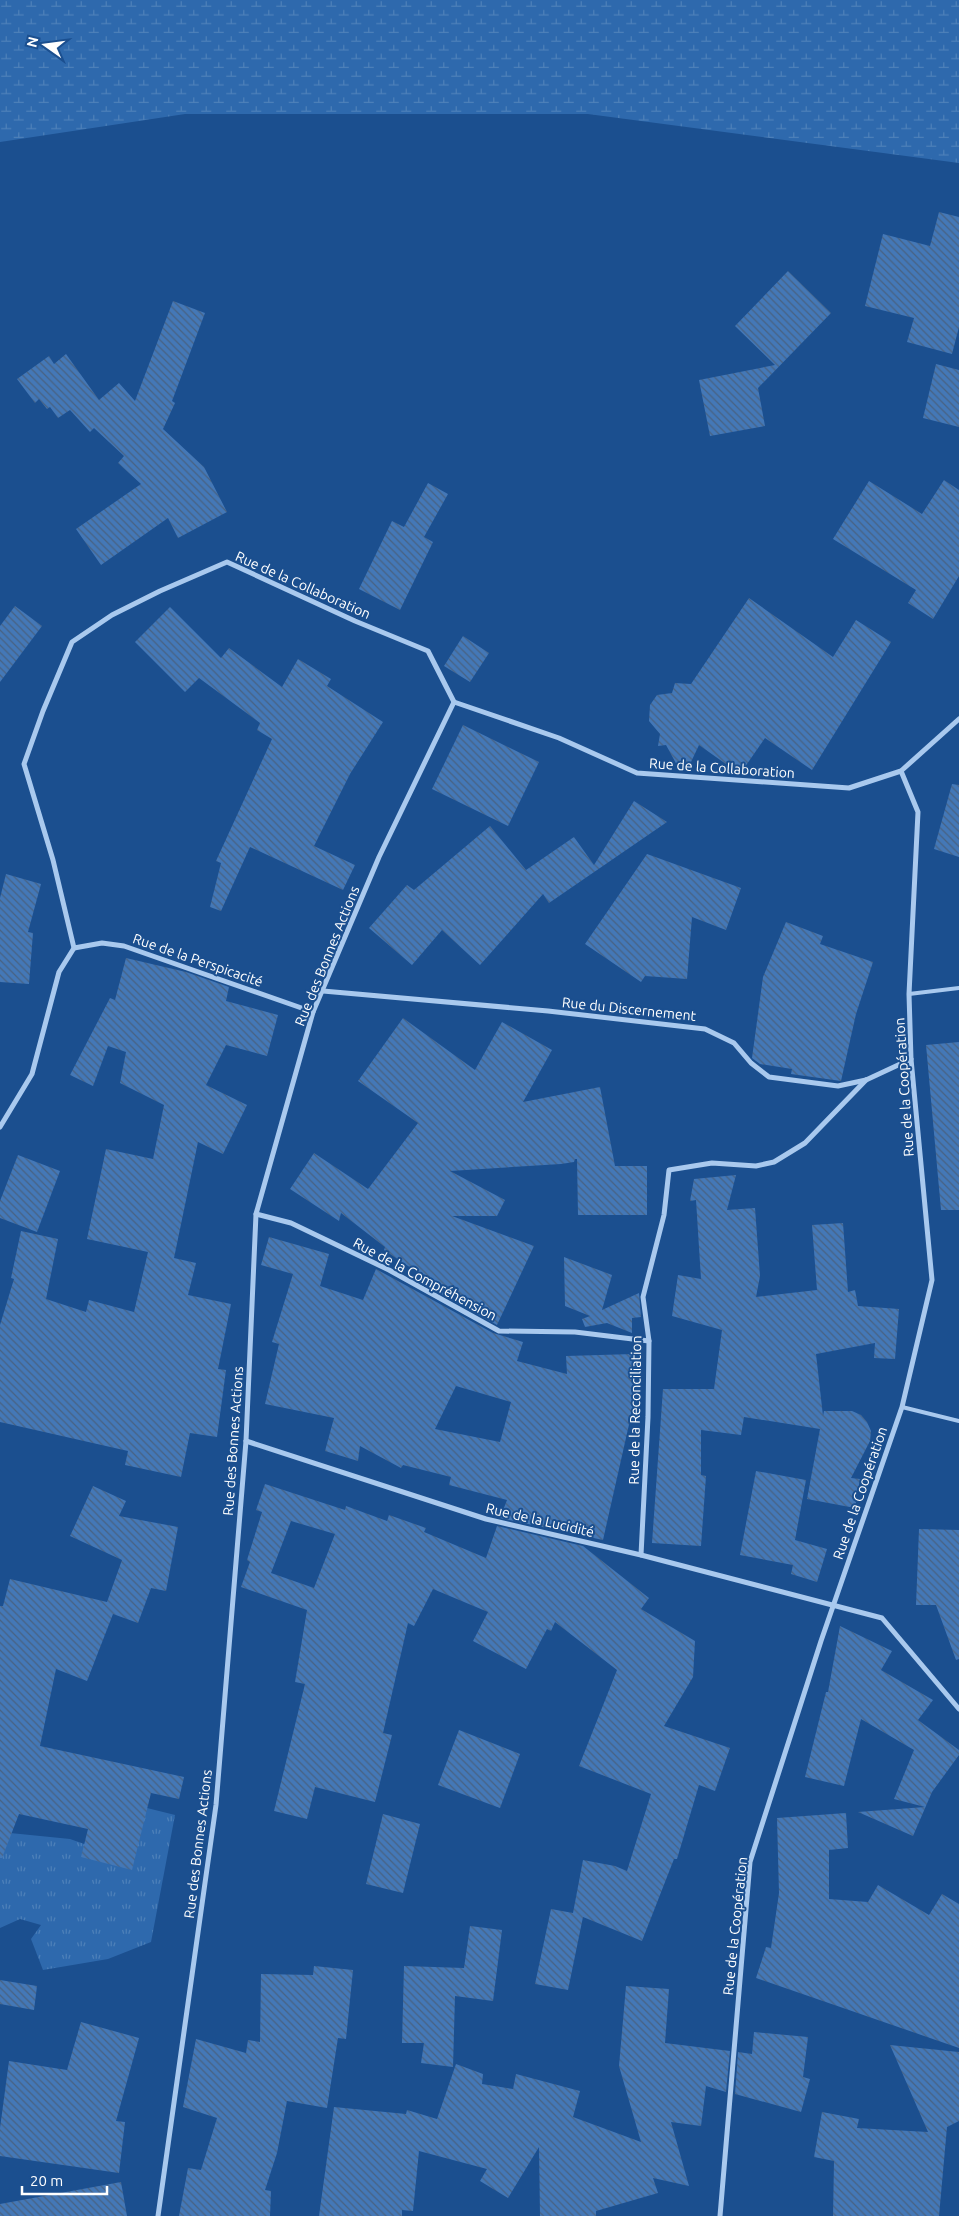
<svg xmlns="http://www.w3.org/2000/svg" width="959" height="2216" viewBox="0 0 959 2216" font-family="Ubuntu,sans-serif">
  <defs>
    <pattern id="grass-tufts" width="24" height="20" patternUnits="userSpaceOnUse" patternTransform="scale(1.25)"><rect width="24" height="20" fill="#2e69ad"/><path d="M3 7l-1-3M5 7V3M7 7l1-3M15 17l-1-3M17 17v-4M19 17l1-3" fill="none" stroke="#4d80b9"/></pattern>
    <pattern id="wetland-marsh" width="20" height="14" patternUnits="userSpaceOnUse" patternTransform="scale(1.25)"><rect width="20" height="14" fill="#2e69ad"/><path d="M1 5h8M5 5V1M11 12h8M15 12V8" fill="none" stroke="#4d80b9"/></pattern>
    <pattern id="building-back-hatch" width="6" height="6" patternUnits="userSpaceOnUse" patternTransform="scale(1.25)"><rect width="6" height="6" fill="#4478b7"/><path d="M-1 5l2 2M0 0l6 6M5-1l2 2" fill="none" stroke="#486282"/></pattern>
  </defs>
  <rect width="100%" height="100%" fill="#1b4f8f"/>
  <!-- grass -->
  <path fill="url(#grass-tufts)" d="M147,1808l28,7 -24,127 -43,17 -65,11 -12,-31 10,-14 -21,-6 -20,9v-96l70,7 40,14z"/>
  <!-- wetland -->
  <path fill="url(#wetland-marsh)" d="M0,0h959v163l-371,-49h-403l-185,28z"/>
  <!-- building -->
  <g fill="url(#building-back-hatch)" fill-rule="evenodd">
    <path d="M939,212l20,5v110l-7,27 -45,-12 7,-24 -49,-12 18,-72 47,12z"/>
    <path d="M788,271l43,42 -73,75 7,38 -55,10 -11,-56 76,-15 -40,-39z"/>
    <path d="M173,301l32,12 -33,88 3,2 -12,26 41,38 23,45 -49,26 -10,-20 -67,47 -25,-36 65,-45 -23,-21 6,-7 -30,-28 -4,4 -20,-22 -12,8 -8,-11 -3,2 -8,-10 -4,4 -18,-24 32,-23 5,8 12,-10 33,46 20,-17 16,18z"/>
    <path d="M936,364l23,6v57l-36,-9z"/>
    <path d="M944,480l15,10v86l-26,43 -25,-16 8,-13 -83,-51 36,-58 53,33z"/>
    <path d="M428,483l20,11 -24,43 9,5 -33,68 -41,-21 33,-68 12,6z"/>
    <path d="M749,598l84,59 23,-37 35,22 -79,128 -47,-32 -25,36 -41,-29 -8,17 -13,5 -12,-22 -8,1 2,-12 -11,-13 1,-16 7,-10 15,-2 3,-10 16,1z"/>
    <path d="M15,606l27,20 -42,56v-56z"/>
    <path d="M170,607l51,51 8,-10 53,39 16,-28 33,20 -4,7 56,36 -33,52 -36,72 41,19 -12,25 -93,-43 -29,64 -11,-4 11,-44 -5,-2 56,-122 -15,-9 3,-7 -61,-45 -14,14 -50,-50z"/>
    <path d="M463,636l26,17 -19,29 -26,-16z"/>
    <path d="M463,725l76,37 -31,64 -76,-37z"/>
    <path d="M952,784l7,1v72l-25,-8z"/>
    <path d="M634,801l33,21 -118,81 -6,-9 -63,71 -38,-35 -30,35 -43,-37 38,-43 7,5 76,-64 36,44 48,-33 20,28z"/>
    <path d="M647,854l94,34 -15,42 -34,-13 -5,62 -42,-3 -4,6 -56,-38z"/>
    <path d="M6,874l35,10 -13,48 5,1 -4,51 -29,-2v-84z"/>
    <path d="M786,922l37,14 -3,8 53,18 -17,52 -15,67 -50,-7 1,-5 -32,-5 -8,-6 11,-81z"/>
    <path d="M126,958l60,14 43,15 -3,14 52,14 -11,41 -41,-11 -20,40 41,20 -24,49 -25,-12 -24,116 22,5 -8,32 43,9 -13,65 8,1 -9,67 -27,-4 -9,44 -56,-12 3,-14 -128,-29v-97l14,-46 -3,-1 10,-47 37,8 -12,60 40,13 3,-12 45,12 14,-60 -61,-13 19,-90 47,10 11,-54 -44,-22 6,-31 -18,-6 -15,40 -23,-11 40,-77 5,2z"/>
    <path d="M403,1018l72,52 27,-48 50,28 -29,52 77,-15 15,79h32v49h-69l-1,-56h-2l-1,3 -13,2 -111,7 55,29 -8,16h-45l82,30 -37,79 -88,-49 26,8 -51,-34 1,-3 -44,-34 -2,8 -49,-32 24,-36 54,36 50,-66 -60,-42z"/>
    <path d="M959,1042v168h-18l-15,-165z"/>
    <path d="M18,1155l42,16 -23,61 -37,-14v-17z"/>
    <path d="M736,1175l-9,35 28,-2 5,68 -4,21 61,-7 -5,-65 31,-2 5,69 7,-2 3,16 41,3 -4,50 -21,-1 1,-15 -59,11 7,62 1,-5h28l9,4 6,7 4,9 -1,10 -19,37 9,1 -5,29 -48,-9 13,-70 -76,-12 -3,18 -40,-5v45l5,1 -5,70 -49,-3 11,-154h51l8,-59 -50,-14 6,-41 23,4 -5,-79 -6,1 4,-22z"/>
    <path d="M269,1237l60,17 -9,32 43,14 13,-31 117,64 30,9 -6,19 50,13 -1,-18 67,-2 1,35h3l-34,151 -103,-22 7,-18 -58,-15 2,-8 -48,-12 -2,3 -41,-22 -2,15 -33,-10 9,-33 -69,-14 14,-60 -7,-2 21,-68 -32,-9zM456,1386l55,16 -11,40 -65,-13z"/>
    <path d="M564,1257l48,18 -10,35 37,-17 2,24 -9,1v15l-25,-10 -22,4 -3,-8 8,-3 -25,-10z"/>
    <path d="M756,1471l50,9 -11,60 32,9 -10,33 -26,-8 2,-9 -53,-10z"/>
    <path d="M265,1484l80,26 1,-4 41,15 2,-6 37,13 -2,4 62,26 11,-32 86,20 66,52 -8,11 54,32 -2,36 -29,49 66,22 -15,43 -16,-6 -22,74h-3l-32,82 -59,-24 -15,73 -33,-6 16,-75 22,4 10,-53 32,6 12,5 24,-77 -72,-28 38,-96 -62,-48 -4,9 -4,-2 -21,40 -53,-28 15,-29 -55,-23 -19,37 -6,-3 -25,110 9,2 -17,67 -60,-15 -8,32 -33,-8 31,-127 -10,-2 12,-72 -66,-23 9,-25 -3,-2 15,-48 -6,-2zM291,1521l44,13 -21,54 -43,-15z"/>
    <path d="M93,1486l33,15 -7,15 59,11 -12,64 -15,-3 -13,35 -25,-9 -26,67 -31,-12 -16,77 144,31 -5,22 -28,-6 -19,77 -51,-13 7,-28 -69,-15 -17,44h-2v-252h3l7,-27 97,23 15,-42 -52,-24z"/>
    <path d="M919,1529l40,1v129l-3,1 -20,-55h-20z"/>
    <path d="M840,1626l52,25 -11,19 52,30 -15,20 41,30v5l-27,37 -19,44 -55,-24 67,-5 -31,-8 20,-49 -53,-31 -17,67 -39,-9 21,-85h2z"/>
    <path d="M459,1730l61,24 -20,54 -62,-23z"/>
    <path d="M846,1813l2,35 -19,2v49l39,3 10,-17 51,30 13,-21 17,10v144l-203,-70 10,-31 5,1 8,-55 -2,-75z"/>
    <path d="M383,1814l37,10 -17,69 -37,-9z"/>
    <path d="M470,1926l32,4 -9,71 -38,-5 -2,71 -32,-4 3,-20h-22l2,-77 60,2z"/>
    <path d="M314,1966l39,4 -7,69 -8,-1 -11,70 -40,-7 -10,52 -12,37 6,1 -1,25h-91l9,-48 13,2 16,-52 -34,-11 13,-68 50,14 2,-13 12,2 1,-68 52,1z"/>
    <path d="M0,1980l37,6 -3,24 -34,-6z"/>
    <path d="M626,1986l43,3 -4,54 65,8 -4,41 -20,-6 -5,40 -30,-4 18,64 -36,-8 5,15 -62,18v5h-56l-1,-69 -31,51 -28,-17 7,-12 -68,-18 -6,60 -11,-1v6h-83l15,-109 72,7 1,-4 30,9 19,-55 27,10 -1,10 31,5 3,-15 64,17 -7,26 68,25 -22,-76z"/>
    <path d="M81,2022l58,16 -23,83 9,1 -6,51 -119,-17v-28l9,-67 58,9z"/>
    <path d="M754,2032l54,5 -5,40 7,2 -9,33 -66,-18 3,-42 14,2z"/>
    <path d="M890,2045l69,7v69l-12,6 -8,89h-106l1,-55 -20,-4 8,-45 37,7 -2,9 71,4z"/>
    <path d="M121,2182l6,34h-127v-12z"/>
  </g>
  <g fill="none" stroke-linecap="round" stroke-linejoin="round">
    <!-- lane -->
    <g stroke="#a9c9ee" stroke-width="4">
      <path d="M909,994l50,-6"/>
      <path d="M902,1407l57,14"/>
    </g>
    <!-- street -->
    <g stroke="#a9c9ee" stroke-width="5">
      <path d="M74,948l28,-5 22,3 189,66"/>
      <path d="M323,991l225,20 157,18 29,14 17,20 18,14 69,9 28,-6 45,-21"/>
      <path d="M0,1127l32,-53 27,-102 15,-24 -21,-88 -29,-96 19,-53 29,-69 40,-27 48,-24 67,-29 128,59 73,30 26,51 105,36 78,35 212,15 52,-17 58,-52"/>
      <path d="M256,1214l35,9 98,47 110,61 76,1 74,9"/>
      <path d="M246,1441l240,78 155,36 241,63 77,91"/>
      <path d="M641,1555l7,-138 1,-76 -6,-44 21,-82 5,-45 43,-7 44,3 18,-4 31,-19 61,-63"/>
      <path d="M158,2216l58,-411 30,-364 10,-227 57,-202 66,-155 75,-155"/>
      <path d="M720,2216l30,-354 71,-221 81,-234 30,-127 -21,-221 -2,-65 9,-182 -17,-41"/>
    </g>
  </g>
  <g text-anchor="middle" dominant-baseline="central" stroke-width="4" stroke-linejoin="round" paint-order="stroke">
    <!-- street labels -->
    <g font-size="14" fill="#fff" stroke="#1b4f8f">
      <text transform="translate(303 585) rotate(24)">Rue de la Collaboration</text>
      <text transform="translate(722 768) rotate(4)">Rue de la Collaboration</text>
      <text transform="translate(327 956) rotate(-68)">Rue des Bonnes Actions</text>
      <text transform="translate(198 960) rotate(19)">Rue de la Perspicacité</text>
      <text transform="translate(629 1009) rotate(6)">Rue du Discernement</text>
      <text transform="translate(904 1087) rotate(-94)">Rue de la Coopération</text>
      <text transform="translate(425 1279) rotate(28)">Rue de la Compréhension</text>
      <text transform="translate(635 1410) rotate(-89)">Rue de la Reconciliation</text>
      <text transform="translate(233 1441) rotate(-86)">Rue des Bonnes Actions</text>
      <text transform="translate(860 1493) rotate(-71)">Rue de la Coopération</text>
      <text transform="translate(540 1520) rotate(13)">Rue de la Lucidité</text>
      <text transform="translate(198 1844) rotate(-83)">Rue des Bonnes Actions</text>
      <text transform="translate(735 1926) rotate(-84)">Rue de la Coopération</text>
    </g>
  </g>
  <!-- north arrow -->
  <g transform="translate(45 45) rotate(284)" stroke="#1b4f8f" stroke-width="4" paint-order="stroke">
  <path d="M0-4L9 19L0 12L-9 19Z" fill="#ffffff"/>
  <text y="-8" font-size="14" font-weight="bold" text-anchor="middle" fill="#ffffff">N</text>
  </g>
  <!-- scale -->
  <path d="M22 2186v8h85v-8" fill="none" stroke="#ffffff" stroke-width="2.5"/>
  <text x="30" y="2186" font-size="15" fill="#ffffff" stroke="#1b4f8f" stroke-width="4" paint-order="stroke">20 m</text>
</svg>
